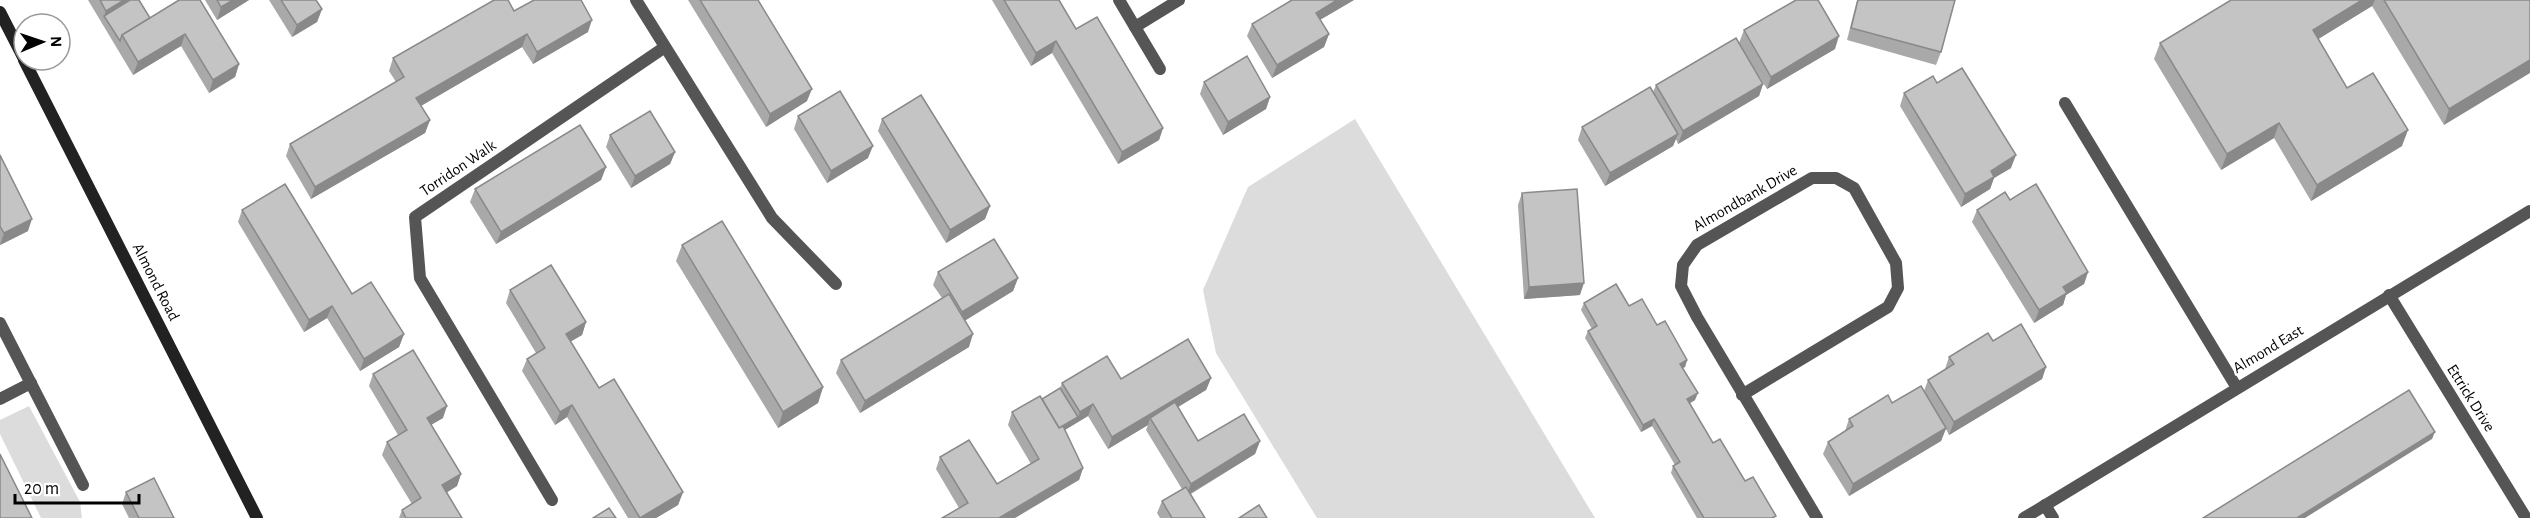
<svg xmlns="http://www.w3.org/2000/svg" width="2530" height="518" viewBox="0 0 2530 518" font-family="'Alegreya Sans',sans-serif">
  <rect width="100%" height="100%" fill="#fff"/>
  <!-- green -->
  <g fill="#dcdcdc">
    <path d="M1355,119l240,399h-278l-101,-165 -13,-63 45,-103z"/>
    <path d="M29,406l51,96 2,16h-41l-41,-84v-14z"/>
  </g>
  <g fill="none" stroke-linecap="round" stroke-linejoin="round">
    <!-- lane -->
    <path stroke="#555" stroke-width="12" d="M2065,103l172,285"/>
    <!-- street -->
    <g stroke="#555" stroke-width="12">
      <path d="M636,0l136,218 64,66"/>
      <path d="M1119,0l16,27 44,-27"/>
      <path d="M1135,27l25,42"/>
      <path d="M2389,295l137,223"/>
      <path d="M0,323l83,162"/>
      <path d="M1742,395l146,-88 10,-19 -2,-25 -42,-75 -18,-10h-24l-115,67 -14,20 -2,21 16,31 120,201"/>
      <path d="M0,399l31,-16"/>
      <path d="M552,500l-132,-222 -5,-61 250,-170"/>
      <path d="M2045,505l8,13"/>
      <path d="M2024,518l506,-307"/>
    </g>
    <!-- secondary -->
    <g stroke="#222" stroke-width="12">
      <path d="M0,12l24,47"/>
      <path d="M24,60l233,458"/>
    </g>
  </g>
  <!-- wall -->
  <g fill="#a9a9a9">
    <path d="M88,0h51l11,18 29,-18 60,64 -4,13 -26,16 -28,-47 -48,29z"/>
    <path d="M205,0h44l-32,20z"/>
    <path d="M269,0h47l6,9 -5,13 -25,15z"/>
    <path d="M688,0h70l49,101 -41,26z"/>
    <path d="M992,0h67l17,29 87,99 -4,12 -41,24 -66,-111 -21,13z"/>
    <path d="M1292,0h62l-34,20 9,14 -5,13 -52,31 -25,-42 5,-12z"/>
    <path d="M1857,0h98l-14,52 -5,13 -89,-25z"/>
    <path d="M2231,0h299l-86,125 -72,-119 -54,33 29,49 55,58 -91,55 -37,-63 -53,32 -67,-111 6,-16z"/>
    <path d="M514,11l74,21 -55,32 -11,-17 -101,59 9,14 -5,13 -114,66 -25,-43 4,-12 106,-62 -7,-11 4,-13z"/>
    <path d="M1744,30l91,19 -68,40 -28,-46z"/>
    <path d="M1204,82l66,15 -4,12 -43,26 -23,-41z"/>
    <path d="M1937,83l74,85 -17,10 -4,11 -29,18 -61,-101 4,-13z"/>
    <path d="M1763,84l-4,12 -81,48 -2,-5 -3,7 -68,40 -27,-46 4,-13 71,-35 3,-7z"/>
    <path d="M798,116l70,42 -41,25 -33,-54z"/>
    <path d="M882,119l108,87 -5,13 -39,24 -68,-112z"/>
    <path d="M610,135l65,17 -5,12 -39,24 -25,-41z"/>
    <path d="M0,155l28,76 -28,14z"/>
    <path d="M606,167l-5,13 -105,64 -26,-42 5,-13z"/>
    <path d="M1522,193l58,102 -56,4 -6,-94z"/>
    <path d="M2010,200l78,72 -4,12 -18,11 -3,10 -29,18 -62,-101 5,-12z"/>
    <path d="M242,210l162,124 -5,13 -39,24 -33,-53 -23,14 -66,-110z"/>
    <path d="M682,245l141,142 -5,16 -40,25 -102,-167z"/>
    <path d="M938,272l80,6 -5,13 -48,29 4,27 -109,66 -24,-40 5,-13 101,-62 -9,-13z"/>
    <path d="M510,290l76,32 -4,13 -12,7 29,46 84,104 -5,13 -22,13h-28l-61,-101 -12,8 -33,-54 5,-12 9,-6 -30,-50z"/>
    <path d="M1584,303l45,3 28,19 30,35 -2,7 -3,1 13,32 -5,3 23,40 62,75h-78l-26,-45 2,-7 2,-1 -23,-39 -11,6 -56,-94 3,-7 4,-2 -11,-19z"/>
    <path d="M1993,341l53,26 -4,12 -93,56 -3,-6 -5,12 -92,55 -26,-42 5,-12 17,-11 4,-12 75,-28 4,-11 17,-11 4,-12z"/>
    <path d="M373,374l70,44 -12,7 30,49 -4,12 -10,6 15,26h-63l3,-8 10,-6 -30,-49 5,-13 11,-7 -29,-49z"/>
    <path d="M1211,378l-5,12 -28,17 20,34h62l-5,13 -64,40 14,24h-45l-3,-5 5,-12 20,-12 -36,-59 2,-5 -40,24 -20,-33 -23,14 18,38 -4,12 -120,28 -23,-39 4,-12 57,27 34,-20 -23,-39 4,-13 30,-13 18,-11 2,-5 59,-4z"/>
    <path d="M126,492l48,26h-45l-7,-14z"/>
  </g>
  <!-- shaded-wall -->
  <g fill="#898989">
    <path d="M124,0h11l-31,16 2,-5z"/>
    <path d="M233,0h16l-32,20 4,-13z"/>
    <path d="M1337,0h17l-43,25 5,-12z"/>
    <path d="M2362,0h13l-3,6 -65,40 6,-16z"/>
    <path d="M322,9l-5,13 -25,15 5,-12z"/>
    <path d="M592,20l-4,12 -55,32 4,-12z"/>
    <path d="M185,34l-4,12 -48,29 5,-13z"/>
    <path d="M527,34l-5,13 -110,64 4,-13z"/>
    <path d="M1329,34l-5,13 -52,31 5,-13z"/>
    <path d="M1839,36l-4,13 -68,40 4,-12z"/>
    <path d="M1056,41l-4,12 -21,13 5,-13z"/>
    <path d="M2530,60v13l-86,52 5,-16z"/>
    <path d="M239,64l-4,13 -26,16 4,-13z"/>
    <path d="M1763,84l-4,12 -81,48 5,-13z"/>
    <path d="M812,89l-5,12 -41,26 4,-13z"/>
    <path d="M1270,97l-4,12 -43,26 5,-13z"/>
    <path d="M430,120l-5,13 -114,66 4,-12z"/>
    <path d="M2279,123l-5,15 -53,32 6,-16z"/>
    <path d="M1163,128l-4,12 -41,24 4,-12z"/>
    <path d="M2408,130l-6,16 -91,55 6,-16z"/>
    <path d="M1678,134l-5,12 -68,40 5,-13z"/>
    <path d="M873,146l-5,12 -41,25 4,-12z"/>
    <path d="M675,152l-5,12 -39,24 4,-12z"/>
    <path d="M2016,155l-5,13 -17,10 -4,11 -29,18 4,-13 26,-23z"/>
    <path d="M606,167l-5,13 -105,64 5,-12z"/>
    <path d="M990,206l-5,13 -39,24 4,-13z"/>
    <path d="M32,219l-4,12 -28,14 4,-12z"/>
    <path d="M2088,272l-4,12 -18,11 -3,10 -29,18 5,-13 24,-23z"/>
    <path d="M1018,278l-5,13 -55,34 4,-13z"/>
    <path d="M1584,283l-4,12 -56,4 5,-12z"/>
    <path d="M332,306l-5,12 -23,14 5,-12z"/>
    <path d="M586,322l-4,13 -21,12 5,-13z"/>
    <path d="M404,334l-5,13 -39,24 4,-12z"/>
    <path d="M973,334l-4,13 -109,66 5,-12z"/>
    <path d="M1687,360l-2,7 -8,4 3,-7z"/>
    <path d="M2046,367l-4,12 -93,56 5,-13z"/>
    <path d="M1211,378l-5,12 -53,32 -3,-4 -2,7 -40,24 4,-12z"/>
    <path d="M823,387l-5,16 -40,25 5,-16z"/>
    <path d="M1698,393l-3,7 -10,6 2,-7z"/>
    <path d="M1093,404l-5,12 -35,21 3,-7 22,-13 2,-5z"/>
    <path d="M572,405l-5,12 -12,8 5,-13z"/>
    <path d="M447,406l-4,12 -21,12 5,-12z"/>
    <path d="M1654,419l-2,7 -11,6 2,-7z"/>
    <path d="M1946,428l-5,13 -92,55 4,-12z"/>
    <path d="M2435,432l-3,7 -127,79h-8z"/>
    <path d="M1260,441l-5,13 -69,42 5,-12z"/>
    <path d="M1083,468l-4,12 -64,38h-16z"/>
    <path d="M461,474l-4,12 -19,12 4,-13z"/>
    <path d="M683,492l-5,13 -22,13h-16z"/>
  </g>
  <!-- building -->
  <g fill="#c4c4c4" stroke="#898989" stroke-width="1.5">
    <path d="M100,0h24l-18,11z"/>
    <path d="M130,0h9l11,18 -28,17 -2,6 -16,-25z"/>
    <path d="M179,0h21l39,64 -26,16 -28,-46 -47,28 -16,-27z"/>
    <path d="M217,0h16l-12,7z"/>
    <path d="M281,0h35l6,9 -25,16z"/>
    <path d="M494,0h14l6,11 20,-11h47l11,20 -55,32 -10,-18 -111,64 14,22 -115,67 -25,-43 114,-67 -11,-19z"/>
    <path d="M700,0h58l54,89 -42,25z"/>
    <path d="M1004,0h55l17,29 21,-12 66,111 -41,24 -66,-111 -20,12z"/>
    <path d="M1292,0h45l-21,13 13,21 -52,31 -25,-41z"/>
    <path d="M1796,0h22l21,36 -68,41 -27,-47z"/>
    <path d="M1858,0h97l-14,52 -90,-24z"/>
    <path d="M2231,0h131l-49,30 34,58 26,-15 35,57 -91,55 -38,-62 -52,31 -67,-111z"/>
    <path d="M2384,0h146v60l-81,49z"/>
    <path d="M1736,38l27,46 -80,47 -27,-46z"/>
    <path d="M1247,56l23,41 -42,25 -24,-40z"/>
    <path d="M1962,68l54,87 -25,16 3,6 -29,17 -61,-101 29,-17 4,7z"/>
    <path d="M1650,87l28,47 -68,39 -28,-46z"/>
    <path d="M840,91l33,55 -42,25 -33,-55z"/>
    <path d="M921,95l69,111 -40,24 -68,-111z"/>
    <path d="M650,111l25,41 -40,24 -25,-41z"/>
    <path d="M580,125l26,42 -105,65 -26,-43z"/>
    <path d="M0,155l32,64 -28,14 -4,-7z"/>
    <path d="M285,184l67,110 19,-12 33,52 -40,25 -32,-53 -23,14 -67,-110z"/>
    <path d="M2036,184l52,88 -25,15 4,6 -28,17 -62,-100 28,-18 5,8z"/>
    <path d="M1577,189l7,94 -55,4 -7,-94z"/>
    <path d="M722,221l101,166 -40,25 -101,-167z"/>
    <path d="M994,239l24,39 -56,34 -24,-40z"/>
    <path d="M551,265l35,57 -20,12 33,54 15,-9 69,113 -43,26 -68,-113 -12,7 -33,-53 18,-11 -35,-58z"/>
    <path d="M1616,284l13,22 13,-7 15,26 8,-4 22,39 -7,4 18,29 -11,6 26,44 7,-4 25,42 8,-4 23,39 -4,2h-68l-31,-52 7,-4 -26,-43 -11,6 -55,-94 9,-5 -13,-23z"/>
    <path d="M949,294l24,40 -108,67 -24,-41z"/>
    <path d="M2021,324l25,43 -92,55 -26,-42 26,-16 -5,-7 39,-24 5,8z"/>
    <path d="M1188,339l23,39 -99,59 -19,-33 -13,8 -18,-29 45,-27 14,23z"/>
    <path d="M413,350l34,56 -20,12 34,56 -19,11 20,33h-56l-4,-8 19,-12 -34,-56 20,-12 -34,-56z"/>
    <path d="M1921,386l25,42 -93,56 -25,-42 25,-16 -4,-7 39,-24 4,8z"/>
    <path d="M1060,388l18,29 -19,11 -17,-29z"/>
    <path d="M2409,390l26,42 -138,86h-94z"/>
    <path d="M1040,396l19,32 4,-2 20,42 -84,50h-57l26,-15 -28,-46 29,-17 28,44 42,-25 -27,-47z"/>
    <path d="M1175,402l23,39 46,-27 16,27 -69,43 -41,-66z"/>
    <path d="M0,454l32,64h-32z"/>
    <path d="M154,478l20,40h-35l-13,-26z"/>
    <path d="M1186,487l19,31h-33l-10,-17z"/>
    <path d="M1259,505l8,13h-28z"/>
    <path d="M609,508l7,10h-23z"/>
  </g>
  <g text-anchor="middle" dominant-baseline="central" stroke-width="5" stroke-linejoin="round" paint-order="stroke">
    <!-- street labels -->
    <g font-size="16" fill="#000" stroke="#fff">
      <text transform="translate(458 168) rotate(-34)">Torridon Walk</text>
      <text transform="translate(1745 198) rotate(-30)">Almondbank Drive</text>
      <text transform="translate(156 282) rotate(63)">Almond Road</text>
      <text transform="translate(2268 349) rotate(-31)">Almond East</text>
      <text transform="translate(2471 398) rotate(58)">Ettrick Drive</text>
    </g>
  </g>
  <!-- north arrow -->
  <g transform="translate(42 42) rotate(88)"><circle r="28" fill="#ffffff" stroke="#999999" stroke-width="1.5"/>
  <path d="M0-4.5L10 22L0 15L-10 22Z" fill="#000000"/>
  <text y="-9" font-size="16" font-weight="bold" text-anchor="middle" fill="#000000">N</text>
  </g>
  <!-- scale -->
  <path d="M15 494v9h124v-9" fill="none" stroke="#000000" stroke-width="3"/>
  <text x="24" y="494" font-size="18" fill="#000000" stroke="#ffffff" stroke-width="4.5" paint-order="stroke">20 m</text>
</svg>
